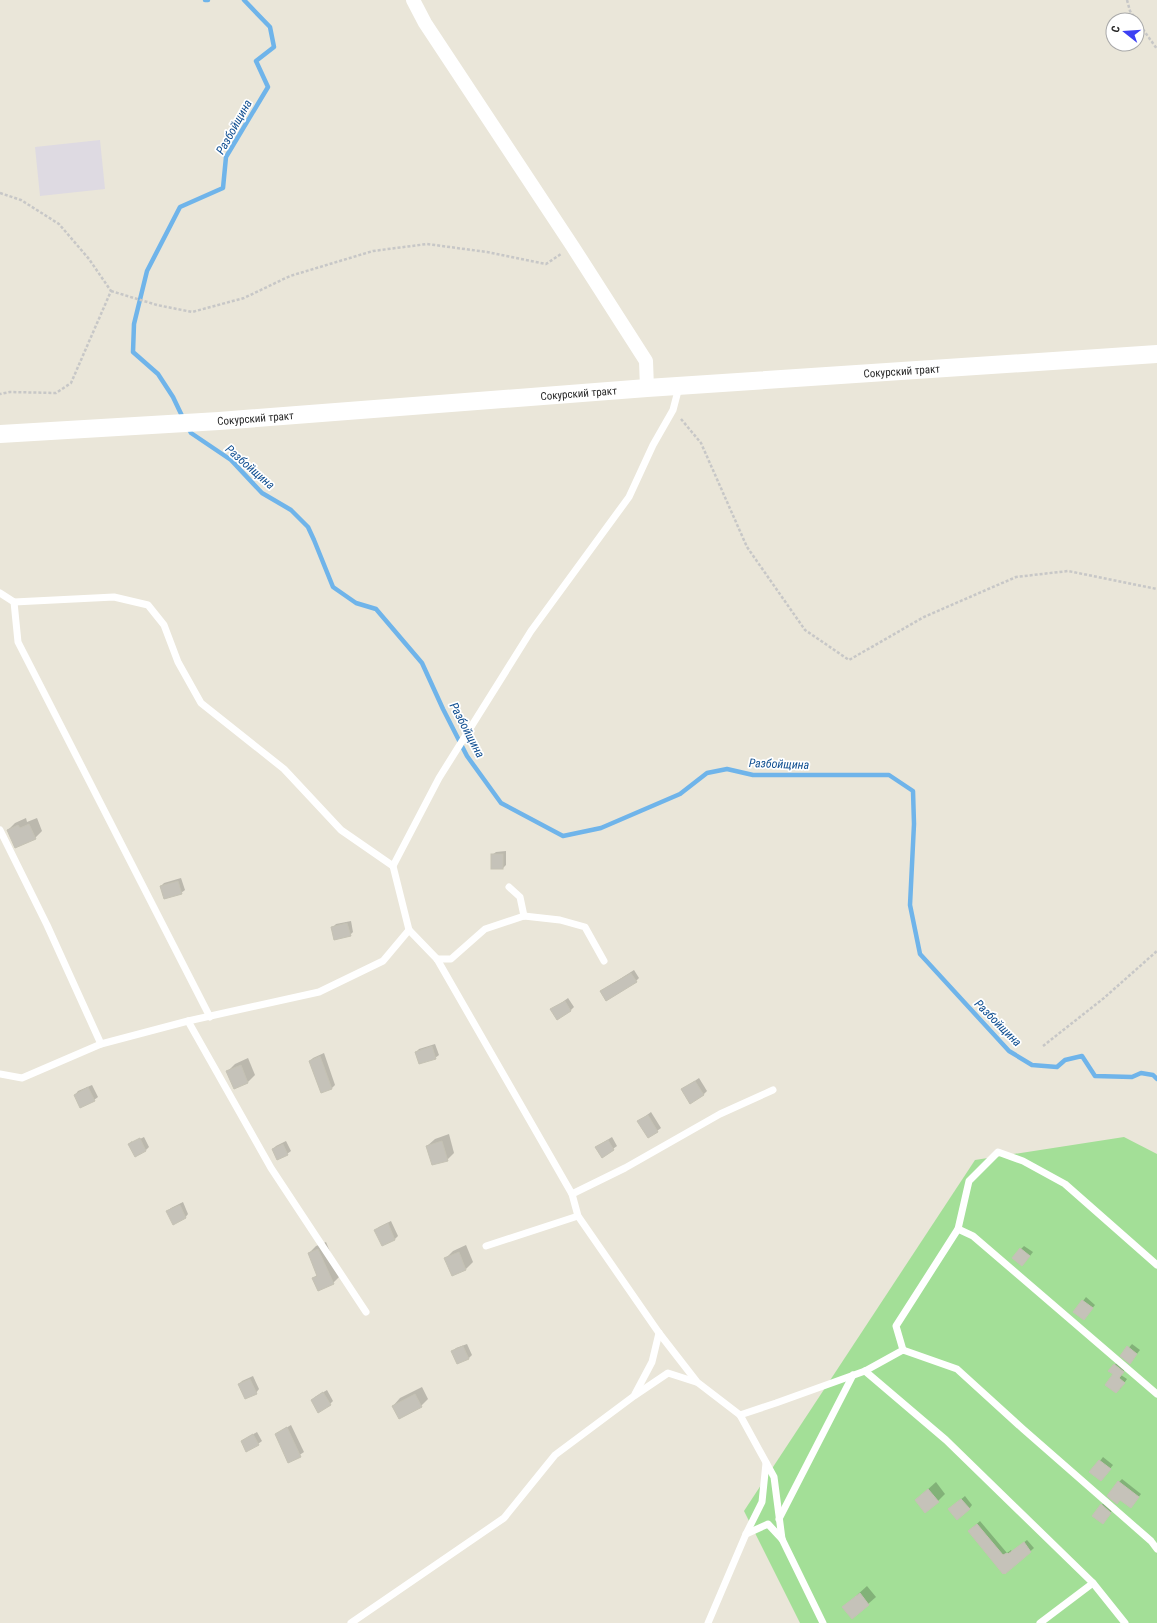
<svg xmlns="http://www.w3.org/2000/svg" width="1157" height="1623" viewBox="0 0 1157 1623" font-family="'Roboto Condensed',sans-serif">
  <rect width="100%" height="100%" fill="#eae6d9"/>
  <!-- industrial -->
  <path fill="#dedae2" d="M100,140l5,49 -65,7 -5,-49z"/>
  <!-- green -->
  <path fill="#a3df97" d="M1124,1137l33,17v469h-357l-56,-112 231,-351z"/>
  <!-- shadow -->
  <g fill="#0003">
    <path d="M26,818l1,4 10,-4 5,13 -7,7 -27,-8 7,-7z"/>
    <path d="M506,851v14l-3,3 -11,-13 4,-3z"/>
    <path d="M181,878l4,12 -4,3 -20,-7 3,-3z"/>
    <path d="M351,921l2,11 -3,3 -18,-7 4,-4z"/>
    <path d="M634,970l5,8 -3,3 -35,10z"/>
    <path d="M568,998l6,9 -4,4 -18,-1z"/>
    <path d="M435,1044l4,11 -4,3 -19,-6 3,-3z"/>
    <path d="M324,1053l11,32 -3,3 -11,4 -11,-31 3,-3z"/>
    <path d="M248,1058l7,17 -7,7 -20,-11 7,-7z"/>
    <path d="M699,1078l8,13 -4,4 -20,-6z"/>
    <path d="M92,1085l6,12 -4,3 -19,-5 3,-4z"/>
    <path d="M651,1112l10,16 -4,3 -18,-10z"/>
    <path d="M449,1134l5,19 -7,7 -20,-14 8,-7z"/>
    <path d="M144,1137l5,10 -3,3 -17,-6 3,-3v2z"/>
    <path d="M612,1137l5,9 -15,11 -6,-10z"/>
    <path d="M286,1141l5,10 -4,3 -14,-5 3,-3z"/>
    <path d="M183,1202l5,12 -3,4 -18,-7 4,-3z"/>
    <path d="M391,1221l7,15 -3,3 -13,6 -6,-15 3,-3z"/>
    <path d="M326,1242l14,34 -7,7 -20,-4 5,-5 -9,-21 7,-7z"/>
    <path d="M466,1245l7,17 -7,7 -20,-11 7,-7z"/>
    <path d="M1024,1246l9,6 -7,9 -5,-12z"/>
    <path d="M1086,1297l9,8 -8,10 -4,-14z"/>
    <path d="M467,1344l5,11 -4,4 -16,-7 4,-4z"/>
    <path d="M1132,1344l8,6 -7,9 -11,-3z"/>
    <path d="M1118,1361l8,7 -5,7 6,4 -7,10 -6,-15 -4,-3z"/>
    <path d="M253,1376l6,13 -3,4 -17,-9 3,-3z"/>
    <path d="M422,1387l6,12 -7,7h-28l7,-8z"/>
    <path d="M327,1390l6,11 -3,3 -15,-7z"/>
    <path d="M291,1425l13,27 -15,10 -13,-28z"/>
    <path d="M257,1432l5,9 -4,3 -16,-3z"/>
    <path d="M1103,1457l10,8 -12,15 -1,-19z"/>
    <path d="M1122,1479l19,15 -7,9 -15,-21z"/>
    <path d="M936,1482l9,12 -7,7 -22,-1z"/>
    <path d="M965,1496l7,9 -3,4 -16,-3z"/>
    <path d="M1105,1501l8,8 -7,10 -12,-4z"/>
    <path d="M980,1521l27,32 4,-3 1,2 15,-12 7,8 -28,25 -37,-42z"/>
    <path d="M867,1586l9,11 -24,21 -8,-11z"/>
  </g>
  <g fill="none" stroke-linecap="round" stroke-linejoin="round">
    <!-- stream -->
    <g stroke="#6fb4ea" stroke-width="4.5">
      <path d="M205,0h3"/>
      <path d="M183,418l-10,-21 -15,-23 -25,-22 1,-28 13,-53 33,-64 43,-19 3,-31 42,-70 -12,-26 18,-14 -4,-20 -26,-27"/>
      <path d="M188,427l3,6 40,27 31,33 29,17 17,17 6,13 19,47 23,16 20,6 46,54 21,46 24,47 34,47 62,33 38,-8 79,-34 27,-21 20,-4 26,6h136l24,16 1,33 -4,81 10,49 89,97 23,14 25,2 8,-7 17,-4 13,20 37,1 9,-4 12,2 4,4"/>
    </g>
  </g>
  <!-- building -->
  <g fill="#c5c2b9" stroke="#c5c2b4">
    <path d="M29,824l7,15 -21,9 -8,-18 11,-5 2,3z"/>
    <rect x="491" y="854" width="12" height="15"/>
    <path d="M178,881l4,13 -18,5 -4,-13z"/>
    <path d="M347,923l4,13 -17,4 -3,-13z"/>
    <path d="M631,973l6,9 -31,19 -6,-10z"/>
    <path d="M565,1001l6,10 -14,9 -7,-11z"/>
    <path d="M432,1046l4,13 -17,5 -4,-12z"/>
    <path d="M320,1056l12,33 -11,4 -12,-32z"/>
    <path d="M241,1065l7,18 -14,6 -8,-18z"/>
    <path d="M695,1081l9,14 -14,9 -9,-15z"/>
    <path d="M88,1087l7,14 -15,7 -6,-13z"/>
    <path d="M648,1115l10,17 -10,6 -11,-17z"/>
    <path d="M140,1138l6,13 -11,6 -7,-13z"/>
    <path d="M608,1140l6,10 -12,8 -7,-11z"/>
    <path d="M442,1141l6,20 -16,4 -6,-19z"/>
    <path d="M283,1144l5,11 -11,5 -5,-11z"/>
    <path d="M180,1205l6,13 -13,7 -7,-14z"/>
    <path d="M388,1223l7,17 -13,6 -8,-16z"/>
    <path d="M1020,1248l10,8 -8,10 -10,-8z"/>
    <path d="M318,1249l16,35 -16,7 -6,-13 5,-2 -9,-23z"/>
    <path d="M459,1252l7,18 -14,6 -8,-18z"/>
    <path d="M1082,1300l11,8 -9,12 -11,-8z"/>
    <path d="M463,1346l6,13 -12,5 -6,-13z"/>
    <path d="M1127,1346l10,8 -7,10 -10,-8z"/>
    <path d="M1114,1364l10,8 -5,6 6,5 -9,10 -11,-8 8,-11 -5,-3z"/>
    <path d="M250,1379l7,15 -12,5 -7,-15z"/>
    <path d="M323,1392l8,13 -13,8 -7,-13z"/>
    <path d="M415,1394l7,13 -23,12 -7,-13z"/>
    <path d="M287,1427l14,30 -13,6 -13,-29z"/>
    <path d="M253,1434l6,11 -13,7 -5,-11z"/>
    <path d="M1099,1460l12,9 -10,12 -12,-9z"/>
    <path d="M1118,1481l21,16 -8,11 -11,-8 -3,4 -10,-8z"/>
    <path d="M928,1489l11,13 -14,11 -10,-13z"/>
    <path d="M961,1499l9,10 -13,11 -9,-11z"/>
    <path d="M1101,1504l10,9 -8,11 -11,-8z"/>
    <path d="M977,1524l26,31 4,-2 1,1 16,-12 7,10 -26,22 -1,-1 -1,1 -35,-43z"/>
    <path d="M860,1593l9,12 -17,14 -10,-12z"/>
  </g>
  <g fill="none" stroke-linecap="round" stroke-linejoin="round">
    <!-- path -->
    <g stroke="#c7c7c7" stroke-width="2.5" stroke-dasharray="3 2" stroke-linecap="butt">
      <path d="M1127,0l3,11 6,9"/>
      <path d="M1137,21l20,28"/>
      <path d="M0,193l21,7 38,24 30,35 22,32 -40,92 -15,10 -46,-1 -10,2"/>
      <path d="M111,291l46,14 35,7 52,-14 46,-22 83,-25 54,-7 60,8 59,12 15,-10"/>
      <path d="M681,419l20,24 46,104 58,83 44,30 75,-43 92,-40 52,-6 89,18"/>
      <path d="M1043,1046l61,-48 53,-47"/>
    </g>
    <!-- service -->
    <g stroke="#fff" stroke-width="7">
      <path d="M679,387l-6,23 -20,35 -24,52 -98,134 -92,147 -46,88 16,64 28,29 135,235 6,22 81,117 38,49 43,33 36,-12 89,-32 38,-21 54,19 66,60 128,112 6,8"/>
      <path d="M0,593l14,9 100,-5 34,8 16,20 14,37 23,41 83,66 57,61 52,36"/>
      <path d="M14,602l4,40 192,375"/>
      <path d="M0,830l47,95 54,119"/>
      <path d="M509,887l11,10 4,19"/>
      <path d="M437,959h14l34,-30 39,-13 36,4 25,7 19,34"/>
      <path d="M188,1021l83,147 95,144"/>
      <path d="M0,1074l22,4 79,-34 87,-23 131,-29 64,-31 26,-31"/>
      <path d="M572,1194l53,-26 95,-54 53,-24"/>
      <path d="M958,1229l15,7 184,158"/>
      <path d="M486,1246l92,-30"/>
      <path d="M903,1350l-7,-24 62,-97 11,-48 29,-29 25,9 42,23 92,81"/>
      <path d="M865,1371l81,69 147,143 32,40"/>
      <path d="M635,1394l17,-32 7,-29"/>
      <path d="M740,1415l34,62 8,62 41,84"/>
      <path d="M779,1519l74,-144"/>
      <path d="M746,1534l22,-10 14,15"/>
      <path d="M351,1623l153,-105 51,-63 79,-59 34,-23 28,9"/>
      <path d="M708,1623l38,-89 16,-32 4,-39"/>
      <path d="M1040,1623l53,-40"/>
    </g>
    <!-- minor -->
    <path stroke="#fff" stroke-width="14" d="M413,0l12,23 148,224 73,114 1,27"/>
    <!-- tertiary -->
    <path stroke="#fff" stroke-width="18" id="s1" d="M0,434l219,-13 428,-33 510,-34"/>
  </g>
  <g text-anchor="middle" dominant-baseline="central" stroke-width="3.5" stroke-linejoin="round" paint-order="stroke">
    <!-- street labels -->
    <g font-size="11" fill="#282828" stroke="#fff">
      <text stroke="none"><textPath href="#s1" startOffset="904">Сокурский тракт</textPath></text>
      <text stroke="none"><textPath href="#s1" startOffset="580">Сокурский тракт</textPath></text>
      <text stroke="none"><textPath href="#s1" startOffset="256">Сокурский тракт</textPath></text>
    </g>
    <!-- water labels -->
    <g font-size="12" font-style="italic" fill="#125092" stroke="#fff">
      <text transform="translate(234 127) rotate(-61)">Разбойщина</text>
      <text transform="translate(250 467) rotate(41)">Разбойщина</text>
      <text transform="translate(467 730) rotate(62)">Разбойщина</text>
      <text transform="translate(779 764) rotate(2)">Разбойщина</text>
      <text transform="translate(998 1023) rotate(45)">Разбойщина</text>
    </g>
  </g>
  <!-- north arrow -->
  <g transform="translate(1125 32) rotate(287)"><circle r="19" fill="#ffffff" stroke="#a9a9a9"/>
  <path d="M0-3L7 15L0 10L-7 15Z" fill="#3d40f3"/>
  <text y="-6" font-size="11" font-weight="bold" text-anchor="middle" fill="#282828">С</text>
  </g>
</svg>
